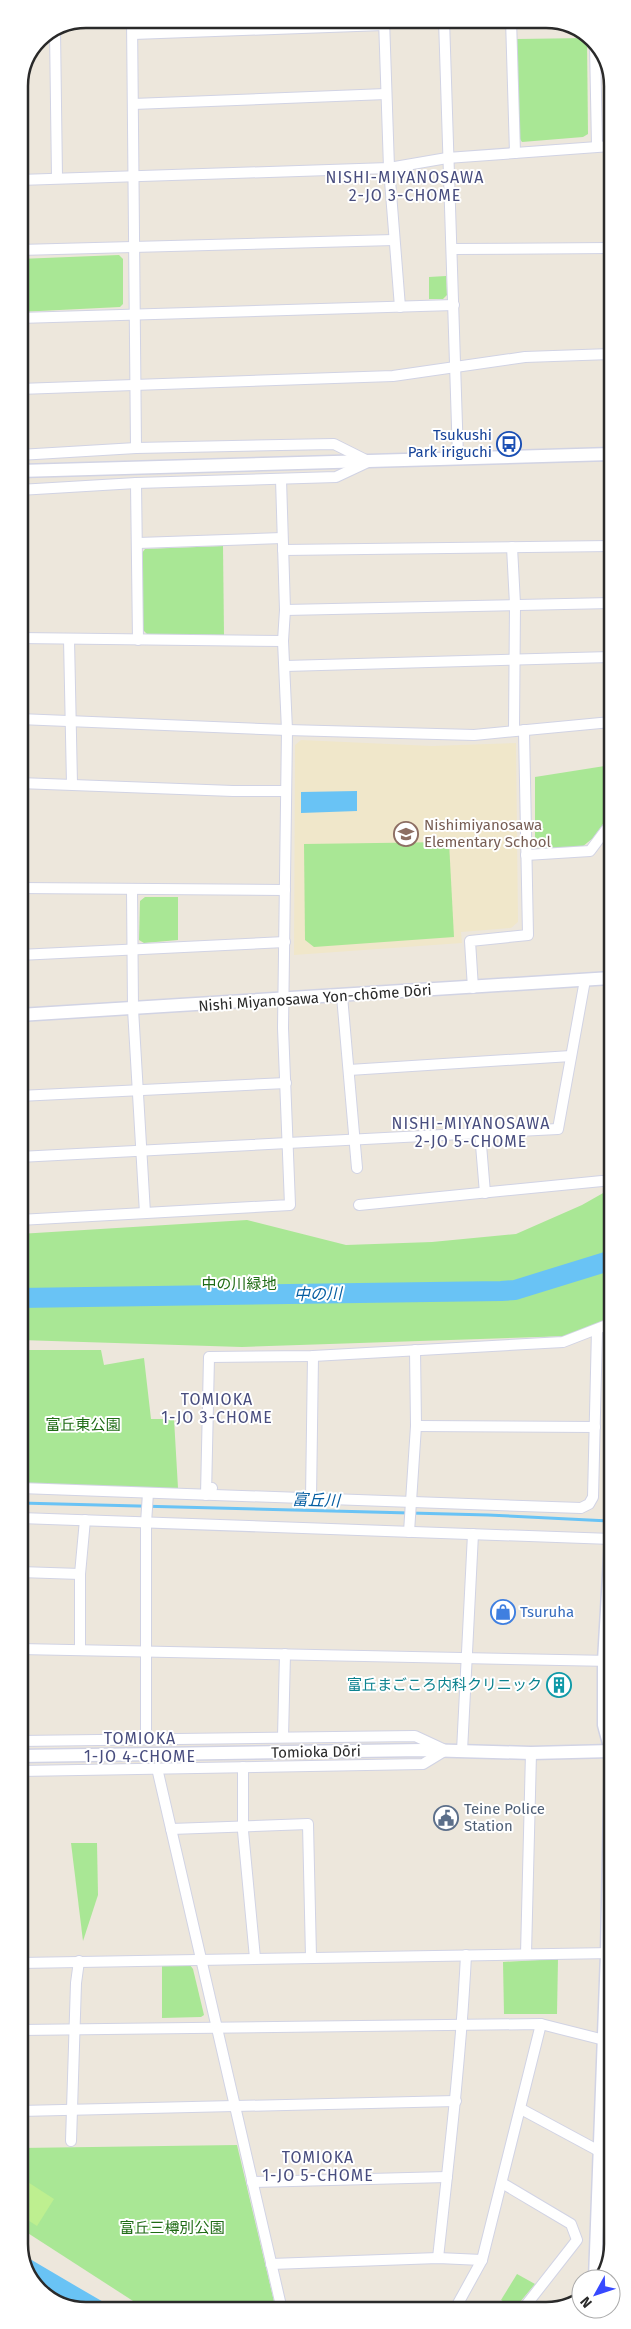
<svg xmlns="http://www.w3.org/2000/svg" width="631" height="2329" viewBox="0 0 631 2329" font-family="'Fira Sans','Noto Sans JP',sans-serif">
  <rect width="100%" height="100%" fill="#ede7dc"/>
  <!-- education -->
  <path fill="#f0e7ca" d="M301,740l131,6 84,-3 2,179 -7,6 -50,4 1,11 -168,12 1,-210z"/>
  <!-- green -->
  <g fill="#a9e795">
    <path d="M587,38l1,96 -5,3 -61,5 -4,-6 -1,-97z"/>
    <path d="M119,255l4,4v45l-3,3 -101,5v-53z"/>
    <path d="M446,276l1,19 -4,4h-14v-22z"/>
    <path d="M223,546l1,89 -77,-1 -4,-4 -1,-77 3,-4z"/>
    <path d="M611,765v48l-18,25 -11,9 -40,2 -7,-3v-69z"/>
    <path d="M449,842l5,95 -140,10 -9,-7 -1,-96z"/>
    <path d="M145,897h33v43l-34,3 -5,-3 1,-39z"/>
    <path d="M612,1188v129l-44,19 -326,11 -222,-7 -1,-106 228,-14 99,25 86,-3 84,-8 66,-29z"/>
    <path d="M20,1350h81l3,15 40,-7 7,61h23l4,69 -127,1 -31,-2z"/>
    <path d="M71,1843h26l1,52 -15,46z"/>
    <path d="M558,1959l-1,55h-53l-1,-52z"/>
    <path d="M190,1965l3,4 11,46 -3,2 -39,1v-52z"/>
    <path d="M237,2145l39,165h-129l-127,-82v-80z"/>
    <path d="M517,2274l18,10 -20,24 -14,-8z"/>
  </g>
  <!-- pitch -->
  <path fill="#beef90" d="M20,2177l34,22 -17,27 -17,-11z"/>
  <!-- water -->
  <path fill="#69c3f5" d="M357,791v20l-56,2v-21z"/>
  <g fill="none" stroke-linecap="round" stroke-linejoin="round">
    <!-- stream -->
    <path stroke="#69c3f5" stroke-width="3" d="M20,1503l468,12 121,6"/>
    <!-- river -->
    <g stroke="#69c3f5" stroke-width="20">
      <path d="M19,1298l482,-7 14,-1 97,-30"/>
      <path d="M27,2269l70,41"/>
    </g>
    <defs>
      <g id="minor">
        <path d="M132,19l4,429"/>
        <path d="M384,19l5,149 11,139"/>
        <path d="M444,19l14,438"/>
        <path d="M511,19l4,134"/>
        <path d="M55,31l2,147"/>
        <path d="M133,34l251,-9"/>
        <path d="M595,45l2,101"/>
        <path d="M133,104l253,-10"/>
        <path d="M19,180l370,-12 58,-10 164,-12"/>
        <path d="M453,249l158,-1"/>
        <path d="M19,250l375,-10"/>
        <path d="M19,318l435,-13"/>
        <path d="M19,389l374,-13 132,-19 86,-3"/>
        <path d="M19,455l117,-7 198,-4 34,17"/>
        <path d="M136,483l2,157"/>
        <path d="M19,490l117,-7 200,-6 32,-15"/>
        <path d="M138,543l144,-5"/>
        <path d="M512,547l3,57 -1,127"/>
        <path d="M283,550l328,-4"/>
        <path d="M285,610l326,-7"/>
        <path d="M19,638l264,3"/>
        <path d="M69,639l3,145"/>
        <path d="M285,666l326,-9"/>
        <path d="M19,719l268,11 187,5 137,-13"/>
        <path d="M19,783l214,8h53"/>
        <path d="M526,855l64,-4 21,-28"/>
        <path d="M19,888l266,2"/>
        <path d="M132,889l1,120 12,204"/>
        <path d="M19,955l266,-13"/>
        <path d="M473,988l-3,-47 58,-6 -4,-205"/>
        <path d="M342,996l15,172"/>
        <path d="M349,1070l222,-14"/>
        <path d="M19,1096l267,-13"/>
        <path d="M480,1133l5,60"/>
        <path d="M19,1157l539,-28 27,-149"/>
        <path d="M359,1205l243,-24"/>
        <path d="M19,1220l271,-15 -7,-177 4,-298 -4,-89 2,-31 -4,-131"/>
        <path d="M416,1426l179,1"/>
        <path d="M20,1488l561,20 8,-4 4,-7 4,-167"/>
        <path d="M212,1488l-6,7 3,-138 104,-1 250,-14 49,-19"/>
        <path d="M311,1499l2,-143"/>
        <path d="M20,1518l592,21"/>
        <path d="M409,1532l7,-106 -1,-76"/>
        <path d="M20,1572l60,2"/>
        <path d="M20,1649l592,12"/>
        <path d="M80,1650v-76l5,-54"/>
        <path d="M283,1737l2,-83"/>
        <path d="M146,1739v-216l2,-30"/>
        <path d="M20,1741l395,-5 28,13"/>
        <path d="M462,1751l11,-217"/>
        <path d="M243,1767v64l12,127"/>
        <path d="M157,1768l125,542"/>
        <path d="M20,1771l403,-7 23,-14"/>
        <path d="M171,1829l137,-5 3,133"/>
        <path d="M526,1954l5,-201"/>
        <path d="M20,1963l592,-10"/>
        <path d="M20,2030l521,-6 71,18"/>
        <path d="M521,2109l78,42"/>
        <path d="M20,2111l436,-10"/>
        <path d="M71,2141l5,-158 3,-22"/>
        <path d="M252,2182l195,-5"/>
        <path d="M502,2183l69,41 6,16 -54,69"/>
        <path d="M598,2193l14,5"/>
        <path d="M438,2258c11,-101 23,-201 28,-303"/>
        <path d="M271,2264l167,-6 44,2"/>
        <path d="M455,2309l27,-49 59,-236"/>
      </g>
      <g id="tertiary">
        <path d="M19,471l592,-17"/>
        <path d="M19,1015l592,-37"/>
        <path d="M20,1756l403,-6 108,3 81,-2"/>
        <path d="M595,2279l12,-326 4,-202 -7,-26v-64l8,-138"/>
      </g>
    </defs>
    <!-- minor casing -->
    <use href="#minor" stroke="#d1d3e4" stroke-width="12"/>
    <!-- tertiary casing -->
    <use href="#tertiary" stroke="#d1d3e4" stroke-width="15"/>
    <!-- minor -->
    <use href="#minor" stroke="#fff" stroke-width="10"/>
    <!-- tertiary -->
    <use href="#tertiary" stroke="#fff" stroke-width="12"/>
  </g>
  <!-- icons -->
  <defs>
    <symbol id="bus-ring" viewBox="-11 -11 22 22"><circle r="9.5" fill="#fff" stroke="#1a4fb4" stroke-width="1.5"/><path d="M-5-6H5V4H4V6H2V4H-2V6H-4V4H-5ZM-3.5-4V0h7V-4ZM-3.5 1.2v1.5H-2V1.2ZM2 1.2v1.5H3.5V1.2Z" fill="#1a4fb4"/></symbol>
    <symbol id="school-ring" viewBox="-11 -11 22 22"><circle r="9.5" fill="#fff" stroke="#8d6e63" stroke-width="1.5"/><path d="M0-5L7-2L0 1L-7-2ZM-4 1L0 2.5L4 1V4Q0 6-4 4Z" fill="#8d6e63"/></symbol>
    <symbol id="shop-ring" viewBox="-11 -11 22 22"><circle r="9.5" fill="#fff" stroke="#3f7fe0" stroke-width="1.5"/><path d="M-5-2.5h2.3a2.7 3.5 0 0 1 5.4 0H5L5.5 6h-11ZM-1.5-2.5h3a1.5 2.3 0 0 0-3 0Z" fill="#3f7fe0"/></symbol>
    <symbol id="building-ring" viewBox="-11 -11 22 22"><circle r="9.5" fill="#fff" stroke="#0f9aa8" stroke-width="1.5"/><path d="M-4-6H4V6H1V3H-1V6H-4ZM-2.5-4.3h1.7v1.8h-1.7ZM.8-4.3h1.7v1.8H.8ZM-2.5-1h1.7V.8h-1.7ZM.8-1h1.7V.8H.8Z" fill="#0f9aa8"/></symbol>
    <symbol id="civic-ring" viewBox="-11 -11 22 22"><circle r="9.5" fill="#fff" stroke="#5c6f8a" stroke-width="1.5"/><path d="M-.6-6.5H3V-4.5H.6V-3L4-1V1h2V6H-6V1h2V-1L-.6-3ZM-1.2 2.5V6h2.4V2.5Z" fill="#5c6f8a"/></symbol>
  </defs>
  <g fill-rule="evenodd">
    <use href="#bus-ring" x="495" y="430" width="28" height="28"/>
    <use href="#school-ring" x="392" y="820" width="28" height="28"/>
    <use href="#shop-ring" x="489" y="1598" width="28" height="28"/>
    <use href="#building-ring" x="545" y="1671" width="28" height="28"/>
    <use href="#civic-ring" x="432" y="1804" width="28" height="28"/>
  </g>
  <g text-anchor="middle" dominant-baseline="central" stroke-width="4" stroke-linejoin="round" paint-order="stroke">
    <!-- transit labels -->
    <g font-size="15" fill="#164399" stroke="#fff" text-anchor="end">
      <text x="492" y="435">Tsukushi<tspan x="492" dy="17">Park iriguchi</tspan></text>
    </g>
    <!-- education labels -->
    <g font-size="15" fill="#785e54" stroke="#fff" text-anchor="start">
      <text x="424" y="825">Nishimiyanosawa<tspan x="424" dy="17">Elementary School</tspan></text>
    </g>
    <!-- street labels -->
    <g font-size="15" fill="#2a2a2a" stroke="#fff">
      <text transform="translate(315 998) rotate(-4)">Nishi Miyanosawa Yon-chōme Dōri</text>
      <text transform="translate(316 1752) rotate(-1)">Tomioka Dōri</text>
    </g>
    <!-- park labels -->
    <g font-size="15" fill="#206c16" stroke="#fff">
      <text x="239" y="1284">中の川緑地</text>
      <text x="83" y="1425">富丘東公園</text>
      <text x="172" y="2228">富丘三樽別公園</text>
    </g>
    <!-- shop labels -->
    <g font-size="15" fill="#366cbe" stroke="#fff" text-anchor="start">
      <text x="520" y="1612">Tsuruha</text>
    </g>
    <!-- culture labels -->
    <g font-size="15" fill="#0d838f" stroke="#fff" text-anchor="end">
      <text x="542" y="1685">富丘まごころ内科クリニック</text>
    </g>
    <!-- service labels -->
    <g font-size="15" fill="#4e5e75" stroke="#fff" text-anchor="start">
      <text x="464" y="1809">Teine Police<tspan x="464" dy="17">Station</tspan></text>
    </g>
    <!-- neighbourhood labels -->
    <g font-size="16" letter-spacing="1" fill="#484d7e" stroke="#fff">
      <text x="405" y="177">NISHI-MIYANOSAWA<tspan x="405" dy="18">2-JO 3-CHOME</tspan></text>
      <text x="471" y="1123">NISHI-MIYANOSAWA<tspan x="471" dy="18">2-JO 5-CHOME</tspan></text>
      <text x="217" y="1399">TOMIOKA<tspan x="217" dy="18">1-JO 3-CHOME</tspan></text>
      <text x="140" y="1738">TOMIOKA<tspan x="140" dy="18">1-JO 4-CHOME</tspan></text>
      <text x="318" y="2157">TOMIOKA<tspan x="318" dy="18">1-JO 5-CHOME</tspan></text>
    </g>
    <!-- water labels -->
    <g font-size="16" font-style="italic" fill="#065ea2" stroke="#fff">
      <text transform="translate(318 1294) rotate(-1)">中の川</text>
      <text transform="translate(316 1500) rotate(2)">富丘川</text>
    </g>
  </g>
  <!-- crop -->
  <path d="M0 0H631V2329H0ZM86 28H546A58 58 0 0 1 604 86V2244A58 58 0 0 1 546 2302H86A58 58 0 0 1 28 2244V86A58 58 0 0 1 86 28Z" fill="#fff" fill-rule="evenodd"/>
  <path fill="none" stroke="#2a2a2a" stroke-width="2.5" d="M86 28H546A58 58 0 0 1 604 86V2244A58 58 0 0 1 546 2302H86A58 58 0 0 1 28 2244V86A58 58 0 0 1 86 28Z"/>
  <!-- north arrow -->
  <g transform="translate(596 2294) rotate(230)"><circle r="24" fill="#ffffff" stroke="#aaaaaa"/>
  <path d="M0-4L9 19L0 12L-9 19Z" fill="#3749ff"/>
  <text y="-8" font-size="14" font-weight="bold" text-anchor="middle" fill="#2a2a2a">N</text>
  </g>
</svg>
